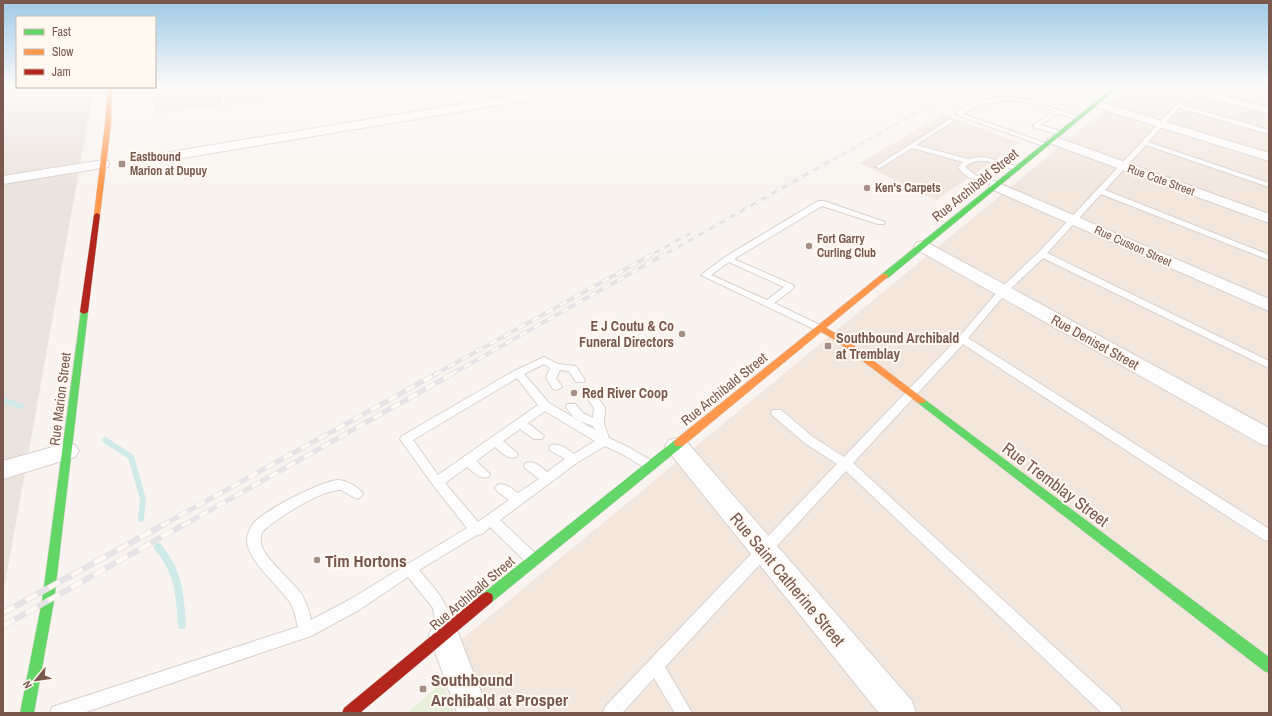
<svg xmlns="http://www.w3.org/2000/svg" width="1272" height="716" viewBox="0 0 1272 716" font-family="'Archivo Narrow',sans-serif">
  <rect width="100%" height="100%" fill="#f9f4ef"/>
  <!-- residential -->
  <g fill="#f2e6dd">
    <path d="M1132,87h111l26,7v619h-787l-26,-69z"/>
    <path d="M943,114l77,29 -84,57 -76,-37z"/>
  </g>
  <!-- industrial -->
  <g fill="#ebe3de">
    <path d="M3,87h91l-91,508z"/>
    <path d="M153,87h170l2,4 -170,23z"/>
  </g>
  <!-- education -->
  <path fill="#f5edf5" d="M1003,87h98l-28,23z"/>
  <!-- green -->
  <path fill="#e8efda" d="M443,682l11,31h-47z"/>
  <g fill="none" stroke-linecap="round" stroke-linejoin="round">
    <!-- stream-far1 -->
    <g stroke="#d0eae9" stroke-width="6">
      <path d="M3,400l18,6"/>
      <path d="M105,440l26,17 12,42 -2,20"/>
    </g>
    <!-- stream -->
    <path stroke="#d0eae9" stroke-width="8" d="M158,547c21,25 22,47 24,78"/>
    <defs>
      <g id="lane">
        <path d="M217,87h5l5,21 -5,-1z"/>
        <path d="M289,87h5l4,11h-4z"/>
        <path d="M1020,87h6l12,8v2l-5,4 49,17 -3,2 -20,-7 -19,12 23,7 1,1 -3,2 -28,-8v-2l21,-14c-37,-13 -55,-16 -91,3l85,30 1,1 -3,2 -91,-33c20,-16 49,-20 74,-14l4,-4z"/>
        <path d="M1193,87h5l-16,18 87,25v4l-90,-26 -31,34 121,41v4l-123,-42 -41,45 164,65v5l-168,-66 -54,59 222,108v7l-226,-110 -37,35 -38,45 301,191v12l-5,-1 -301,-196 -110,119 267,244 2,6h-20l-256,-242 -181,196 27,46h-17l-21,-35 -32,35h-19l2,-6 232,-243 -32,-21 -32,-27 -2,-3 2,-3h8l32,27 31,20 115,-120 41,-48 39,-37z"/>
        <path d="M1245,87h9l15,4v4z"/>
        <path d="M950,119l3,2 -1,1 -36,23 52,14 12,-2 8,1 32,9v2c-18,2 -37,-18 -55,-2l10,8 25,8 1,1 -3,2 -28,-8 -8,-6 -4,-5 5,-5 -51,-14 -32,20 -5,-1z"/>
        <path d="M818,201h6l61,21 -1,2h-6l-56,-18 -88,53 59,26 1,2 -1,2 -19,14 50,24 2,2 -2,2h-6l-117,-56 24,-18zM729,262l55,25 -17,13 -56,-25z"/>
        <path d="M544,357l14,7 18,2 9,14 -1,2h-8l-7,-11 -9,-1 -4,8 6,9 -5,3 -4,-1 -7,-11 4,-10 -6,-4 -20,10 25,29 46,27 -2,-4 -18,-7 -9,-12 1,-3h8l8,9 10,5 1,-10 -6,-9 1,-3c8,-2 12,6 16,12l-1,16 5,14 21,10 25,15 2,3 -2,3 -4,1 -4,-1 -25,-15 -17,-8 -27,16 -78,58 37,35 2,4 -2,4 -5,2 -5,-2 -37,-36 -8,7 -5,1 -58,35c13,16 39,41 29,63l-5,2 -5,-2 -2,-5 -3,-20 -25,-31 -49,33 -48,26 -228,77h-33l2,-6 6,-2 240,-78c-2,-8 -3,-16 -7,-23 -11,-18 -45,-44 -44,-65 1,-5 2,-10 5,-14 10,-14 68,-43 85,-45 9,0 22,7 26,14l-2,3 -4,2 -16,-9c-19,-1 -66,29 -79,42 -1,3 -2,8 -1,12 3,14 29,35 39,48 6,9 9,18 11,28l38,-20 118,-72 -34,-43 -33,-46 2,-3 112,-65zM517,378l21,27 -100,70 -25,-35zM545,411l50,30 -21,13c-7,-5 -15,-11 -23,-9l-2,3 2,3 14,8 -18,13c-6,-5 -13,-12 -21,-9l-2,3 2,3 13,10 -21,14c-6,-4 -13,-11 -21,-8l-2,3 2,3 12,9 -31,22 -33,-39 22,-16c7,5 13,13 21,10l2,-3 -14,-13 19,-14c6,5 13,13 21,10l2,-3 -15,-13 17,-12 14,10h8l2,-3 -16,-13z"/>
      </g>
      <g id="street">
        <path d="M562,87h18l-1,2 -26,7 -388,65 -4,-1 -2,-3 2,-3 4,-1z"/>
        <path d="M1174,87h18l77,21v6l-94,-25z"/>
        <path d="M1096,101l173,52v8l-177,-55 -1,-2 1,-2z"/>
        <path d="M1053,136l216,78v9l-220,-80 -2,-3 2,-3z"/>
        <path d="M103,160l5,1 1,3 -1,3 -105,17v-8z"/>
        <path d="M996,182l273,117v12l-278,-122 -2,-3 2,-3z"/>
        <path d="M922,241l6,2 341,185v18l-8,-2 -345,-195 -2,-3 2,-3z"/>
        <path d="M677,438l8,2 227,261 4,12h-37l-210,-261 -4,-6 4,-6z"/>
        <path d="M67,443l8,2 4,6 -4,6 -72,22v-18z"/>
        <path d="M444,621l11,4 34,88h-32l-28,-78 4,-10z"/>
      </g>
      <g id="fast">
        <path d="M1114,87h5l-231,191h-6v-4z"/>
        <path d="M81,310h3l4,2 -34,289 -20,112h-14l22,-112z"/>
        <path d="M921,398l3,1 345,258v16l-5,-2 -346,-268 -2,-2z"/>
        <path d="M679,439l4,1 1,3 -1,3 -191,156 -5,2 -5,-2 -1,-4 1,-4 193,-154z"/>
      </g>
      <g id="slow">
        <path d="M108,87h4l-1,37 -11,91 -3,2 -3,-2 11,-91z"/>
        <path d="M882,274h3l4,2 -63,52 15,8 83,63 2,2 -2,2h-6l-83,-63 -14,-8 -138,114h-8l-1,-3 1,-3z"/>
      </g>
      <g id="jam">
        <path d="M97,213l3,2 -12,97 -4,2 -4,-2 14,-97z"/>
        <path d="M487,592l5,2 1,4 -1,4 -132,111h-18l2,-5 138,-114z"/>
      </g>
    </defs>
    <!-- lane casing -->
    <use href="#lane" stroke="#d9d1cd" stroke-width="2"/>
    <!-- street casing -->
    <use href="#street" stroke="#d9d1cd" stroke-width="2"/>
    <!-- fast casing -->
    <use href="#fast" stroke="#d9cfcb" stroke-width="1"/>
    <!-- slow casing -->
    <use href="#slow" stroke="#d9cfcb" stroke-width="1"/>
    <!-- jam casing -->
    <use href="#jam" stroke="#d9cfcb" stroke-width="1"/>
    <!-- lane -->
    <use href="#lane" fill="#fefdfd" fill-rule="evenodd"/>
    <!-- street -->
    <use href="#street" fill="#fefdfd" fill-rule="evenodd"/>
    <!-- fast -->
    <use href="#fast" fill="#63d668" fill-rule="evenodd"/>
    <!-- slow -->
    <use href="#slow" fill="#ff974d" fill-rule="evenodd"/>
    <!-- jam -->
    <use href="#jam" fill="#b3261e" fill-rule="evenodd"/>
    <defs>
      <path id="rail-far4" d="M829,162l133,-75"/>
      <g id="rail-far3">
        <path d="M649,256l40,-22"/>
        <path d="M662,256l168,-95"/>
      </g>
      <g id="rail-far2">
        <path d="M434,375l217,-120"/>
        <path d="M450,375l213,-120"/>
      </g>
      <g id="rail-far1">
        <path d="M161,526l275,-152"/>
        <path d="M182,526l270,-152"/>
      </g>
      <g id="rail">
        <path d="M3,613l160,-88"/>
        <path d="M3,626l180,-101"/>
      </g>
    </defs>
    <!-- rail-far4 casing -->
    <use href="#rail-far4" stroke="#e5e3e6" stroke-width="2.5"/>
    <!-- rail-far3 casing -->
    <use href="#rail-far3" stroke="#e5e3e6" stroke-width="3"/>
    <!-- rail-far2 casing -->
    <use href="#rail-far2" stroke="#e5e3e6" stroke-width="4"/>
    <!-- rail-far1 casing -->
    <use href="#rail-far1" stroke="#e5e3e6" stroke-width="5"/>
    <!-- rail casing -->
    <use href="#rail" stroke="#e5e3e6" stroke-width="6"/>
    <!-- rail-far4 -->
    <use href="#rail-far4" stroke="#fff9f2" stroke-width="1.5" stroke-dasharray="5" stroke-linecap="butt"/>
    <!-- rail-far3 -->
    <use href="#rail-far3" stroke="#fff9f2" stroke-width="2" stroke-dasharray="6" stroke-linecap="butt"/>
    <!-- rail-far2 -->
    <use href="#rail-far2" stroke="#fff9f2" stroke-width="2.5" stroke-dasharray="8" stroke-linecap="butt"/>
    <!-- rail-far1 -->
    <use href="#rail-far1" stroke="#fff9f2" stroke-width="3.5" stroke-dasharray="10" stroke-linecap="butt"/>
    <!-- rail -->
    <use href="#rail" stroke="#fff9f2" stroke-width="4.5" stroke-dasharray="13" stroke-linecap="butt"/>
  </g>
  <!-- sky -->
  <linearGradient id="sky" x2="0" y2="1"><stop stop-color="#9ecae8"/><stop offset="0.46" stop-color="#fcfaf8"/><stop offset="1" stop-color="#fcfaf8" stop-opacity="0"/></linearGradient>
  <rect width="1272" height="188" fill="url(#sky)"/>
  <!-- markers -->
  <g fill="#a68f86" stroke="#fff9f2" stroke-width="1.5">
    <rect x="118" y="160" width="8" height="8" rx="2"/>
    <circle cx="867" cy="188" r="4"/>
    <circle cx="809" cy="246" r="4"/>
    <circle cx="682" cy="334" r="4"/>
    <rect x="824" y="342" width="8" height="8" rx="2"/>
    <circle cx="574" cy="393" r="4"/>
    <circle cx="317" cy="560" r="4"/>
    <rect x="419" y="685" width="8" height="8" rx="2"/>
  </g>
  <g text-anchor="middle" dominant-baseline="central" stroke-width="4" stroke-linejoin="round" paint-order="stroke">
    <!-- far-poi labels -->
    <g font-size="12" font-weight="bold" fill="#79584d" stroke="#fff9f2" text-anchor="start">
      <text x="130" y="157">Eastbound<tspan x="130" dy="14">Marion at Dupuy</tspan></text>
      <text x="875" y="188">Ken's Carpets</text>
      <text x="817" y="239">Fort Garry<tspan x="817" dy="14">Curling Club</tspan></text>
    </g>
    <!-- far-street labels -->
    <g font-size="12" fill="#79584d" stroke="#fff9f2">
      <text transform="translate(1161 180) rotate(20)">Rue Cote Street</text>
      <text transform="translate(1133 246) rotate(24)">Rue Cusson Street</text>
    </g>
    <!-- street labels -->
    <g font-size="14" fill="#79584d" stroke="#fff9f2">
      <text transform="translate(975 185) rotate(-39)">Rue Archibald Street</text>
      <text transform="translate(1095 342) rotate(29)">Rue Deniset Street</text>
      <text transform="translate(724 389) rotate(-39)">Rue Archibald Street</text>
      <text transform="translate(60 399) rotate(-83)">Rue Marion Street</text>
      <text transform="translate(472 593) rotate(-40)">Rue Archibald Street</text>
    </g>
    <!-- poi labels -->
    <g font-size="14" font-weight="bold" fill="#79584d" stroke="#fff9f2" text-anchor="start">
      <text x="674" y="326" text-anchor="end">E J Coutu &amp; Co<tspan x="674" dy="16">Funeral Directors</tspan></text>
      <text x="836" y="338">Southbound Archibald<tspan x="836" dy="16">at Tremblay</tspan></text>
      <text x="582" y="393">Red River Coop</text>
    </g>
    <!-- near-street labels -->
    <g font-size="17" fill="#79584d" stroke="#fff9f2">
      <text transform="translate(1056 484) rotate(37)">Rue Tremblay Street</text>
      <text transform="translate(788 579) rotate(50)">Rue Saint Catherine Street</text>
    </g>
    <!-- near-poi labels -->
    <g font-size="17" font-weight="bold" fill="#79584d" stroke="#fff9f2" text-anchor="start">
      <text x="325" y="560">Tim Hortons</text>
      <text x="431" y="679">Southbound<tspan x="431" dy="20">Archibald at Prosper</tspan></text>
    </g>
  </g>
  <!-- border -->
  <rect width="1272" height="716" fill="none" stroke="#79584d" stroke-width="8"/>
  <!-- legend -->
  <rect x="16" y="16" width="140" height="72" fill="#fff9f2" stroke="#c9b9b0"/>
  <rect x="24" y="29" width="20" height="6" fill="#63d668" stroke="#c9b9b0"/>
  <text x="52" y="36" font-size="12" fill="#79584d">Fast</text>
  <rect x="24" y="49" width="20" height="6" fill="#ff974d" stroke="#c9b9b0"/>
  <text x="52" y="56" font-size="12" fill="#79584d">Slow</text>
  <rect x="24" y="69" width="20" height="6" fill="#b3261e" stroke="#c9b9b0"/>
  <text x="52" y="76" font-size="12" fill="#79584d">Jam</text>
  <!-- north arrow -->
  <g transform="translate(36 680) rotate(241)" stroke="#fff9f2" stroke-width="3" paint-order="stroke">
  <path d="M0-3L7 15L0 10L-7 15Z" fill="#79584d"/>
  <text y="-6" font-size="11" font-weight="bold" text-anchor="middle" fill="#79584d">N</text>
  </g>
</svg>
